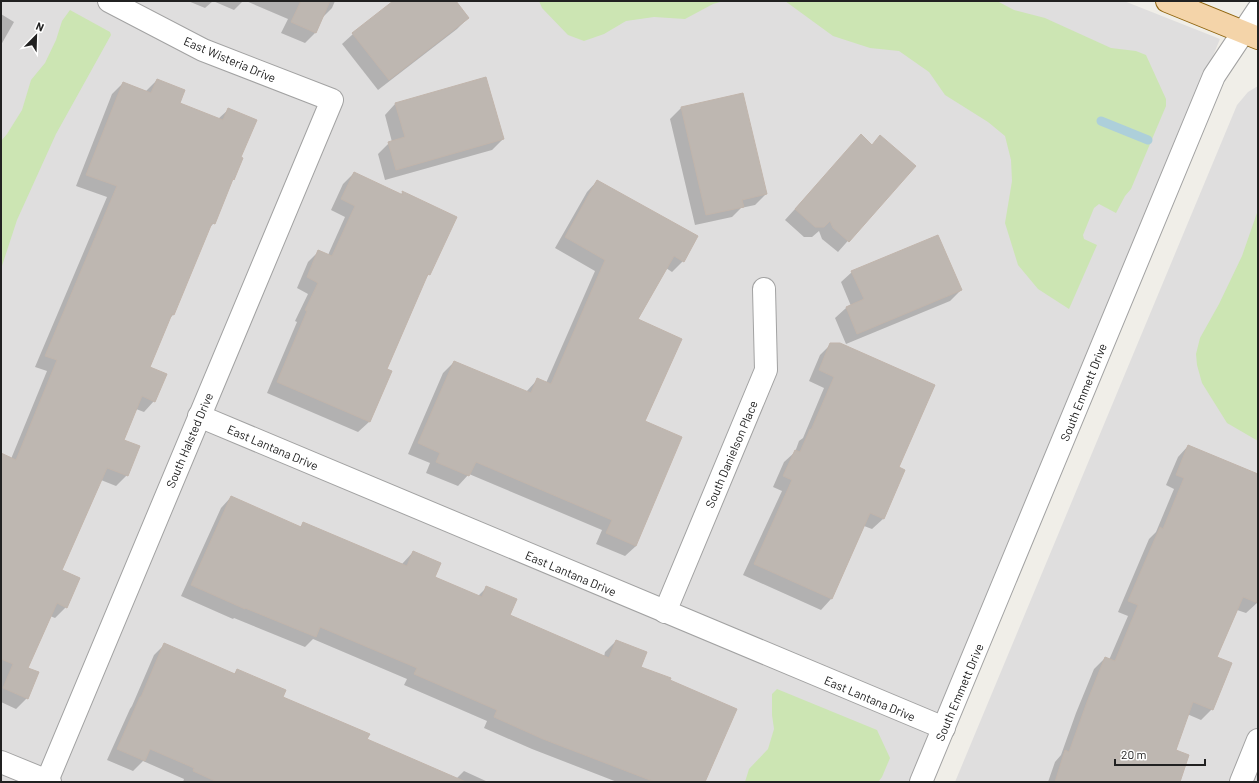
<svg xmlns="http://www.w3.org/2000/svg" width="1259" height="783" viewBox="0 0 1259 783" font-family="Barlow,sans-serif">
  <rect width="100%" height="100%" fill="#f0eee8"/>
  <!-- residential -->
  <g fill="#dfdede">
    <path d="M1,1h1123l96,38 -308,743h-911z"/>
    <path d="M1258,86v696h-303l282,-677 11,-13z"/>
  </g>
  <!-- grass -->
  <g fill="#cce5b3">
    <path d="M539,1h185l-11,3 -28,15 -31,-2 -28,4 -22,13 -20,7 -16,-6 -26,-27z"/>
    <path d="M785,1h212l17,9 31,8 66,30 25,3 10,4 20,44v7l-35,83 -6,7 -9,17 -17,-9 -5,4 -11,27 1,4 13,6 -28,64 -31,-20 -20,-24 -13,-42 7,-42 -1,-21 -6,-24 -17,-14 -43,-27 -16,-23 -30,-21 -29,-3 -37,-12z"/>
    <path d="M70,10l40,22 1,3 -55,99 -39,86 -16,49v-128l6,-7 15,-24 9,-30 14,-17 11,-23 6,-19z"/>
    <path d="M1258,210v231l-31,-18 -25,-40 -5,-18 -1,-11 4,-16 19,-34 23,-48z"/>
    <path d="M777,689l100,41 13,28 -8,19 -4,5h-133l4,-13 19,-20 6,-20 -2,-14v-21z"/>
  </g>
  <!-- shadow -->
  <g fill="#0003">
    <path d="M188,1h25l-8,7z"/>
    <path d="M213,1h30l-9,9z"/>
    <path d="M246,1h89l-3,7 -10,10 -6,14 -11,11 -24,-10 7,-14z"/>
    <path d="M395,1h60l13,17 -11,11 -79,61 -36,-46 11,-10z"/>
    <path d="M1,14l13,8 -13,23z"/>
    <path d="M157,80l22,23 39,16 11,-10 -15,114 -6,6 -35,86 -4,4 -20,48 5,34 -10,11 -8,-3 -13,32 15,6 -11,28 -11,11 -15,-6 -40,91 5,36 -11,11 -5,-2 -23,52v30l-11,11 -15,-7v-246l10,3 36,-88 -12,-4 72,-170 -31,-11 36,-92 11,-11 23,8z"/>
    <path d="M742,94l24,100 -11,11 -14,3 -9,9 -37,8 -25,-106 11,-11z"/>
    <path d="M395,104l108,35 -11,11 -107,30 -7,-26 11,-11 3,-1 -7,-27z"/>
    <path d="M861,136l11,9 42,21 -76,86 -16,-13 -3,-8 -7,6h-8l-19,-17z"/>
    <path d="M354,173l46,22 2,-2 54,24 -27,57 -4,5 -40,91 5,2 -21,50 -11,10 -91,-39 30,-71 -2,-1 13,-27 -11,-6 11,-26 11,-11 9,4 17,-38 -14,-7 12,-26z"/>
    <path d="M597,181l86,80 -11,11 -6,-4 -29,52 7,101 -8,125 -11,10 -29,-12 6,-14 -133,-56 -11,12 -32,-13 4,-10 -22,-9 35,-81 11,-11 72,30 11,-12 9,3 49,-112 -40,-23 32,-56z"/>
    <path d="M852,272l109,18 -11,11 -104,43 -11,-26 11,-10 5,-2 -10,-24z"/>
    <path d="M831,344l67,124 6,2 -21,49 -11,10 -8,-3 -33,73 -10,11 -78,-35 39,-84 -9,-4 11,-25 11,-10 4,-11 4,-3 21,-50 -15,-7 11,-26z"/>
    <path d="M1188,446l70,29v125l-1,3 -11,10 -9,-3 -21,47 -4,52 -11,11 -14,-6 -13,37 5,31h-131l7,-20 6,-7 15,-42 18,-44 11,-11 4,2 19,-44 -10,-4 31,-73 7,-7 18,-43 -8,-4 12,-28z"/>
    <path d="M231,497l68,31 4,-4 99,40 11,-12 21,25 44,19 9,-9 22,29 95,41 1,-5 11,-11 24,27 64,114h-87l-85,-33 -48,-21 3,-7 -83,-36 3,-6 -94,-40 -8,8 -71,-29 -1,1 -52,-23 40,-88z"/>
    <path d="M164,645l70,29 3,-4 44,28 85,42 90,39 8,-8 24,11h-305l1,-3 -41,-18 -10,10 -26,-11 23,-51 2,-3 22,-51z"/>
  </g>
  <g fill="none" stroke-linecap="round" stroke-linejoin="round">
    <!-- stream -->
    <path stroke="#adcfda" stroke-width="9" d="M1101,121l47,19"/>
  </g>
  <!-- building -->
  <g fill="#beb7b1" stroke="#c1b5ac">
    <path d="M301,1h29l-14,32 -25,-11z"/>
    <path d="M393,1h63l13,17 -80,62 -37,-47z"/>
    <path d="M486,77l18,62 -108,31 -8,-28 17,-5 -10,-34z"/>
    <path d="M157,79l28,11 -5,13 43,17 5,-12 29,12 -16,37 2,1 -9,22 -1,-1 -18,45 -3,-1 -38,92 -2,-1 -22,53 17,7 -12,28 -13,-6 -18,44 16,6 -12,30 -21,-8 -45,102 18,8 -13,30 -10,-5 -29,65 11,4 -11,27 -25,-11 10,-24 -12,-5v-206l15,7 41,-100 -12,-4 72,-170 -31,-11 37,-93 28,11z"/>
    <path d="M743,93l24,101 -25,6 2,7 -38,8 -25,-108z"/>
    <path d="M861,134l11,11 8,-10 36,31 -67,76 -16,-14 -3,-7 -6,6h-9l-20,-18z"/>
    <path d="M354,172l49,23 -1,-4 55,26 -27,58 -2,-1 -41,95 5,2 -22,51 -93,-40 30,-71 -2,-1 13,-27 -11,-6 11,-27 14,6 23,-50 -14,-7z"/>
    <path d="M597,180l101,56 -14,26 -10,-6 -36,63 44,20 -37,82 37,16 -46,109 -30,-13 6,-13 -136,-58 -7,14 -33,-14 4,-9 -22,-10 36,-82 77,32 6,-15 14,6 54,-124 -40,-23z"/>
    <path d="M938,235l24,55 -105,44 -11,-27 18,-8 -13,-28z"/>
    <path d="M830,343h10l95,42 -36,82 6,3 -21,49 -14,-6 -38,86 -78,-35 38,-84 -9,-4 12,-26 5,2 10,-23 1,1 23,-53 -15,-7z"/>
    <path d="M1188,445l70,29v129l-15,-6 -26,60 15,6 -19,47 -20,-8 -17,48 13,5 -9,27h-125l10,-32 4,2 18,-50 18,-45 10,4 23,-56 -10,-4 32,-74 3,2 21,-51 -8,-3z"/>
    <path d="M231,496l70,31 2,-5 104,44 6,-15 28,12 -6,14 47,20 4,-11 31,13 -7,16 99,43 7,-18 31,12 -6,15 30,11 -1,2 67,29 -32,73h-50l-112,-43 -49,-22 3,-7 -83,-36 3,-6 -97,-41 -4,10 -71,-29v1l-54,-24z"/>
    <path d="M164,643l71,31 2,-5 49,21 -3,7 87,37 -3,5 99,43h-249l-24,-11 1,-3 -44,-19 -5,12 -28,-12 23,-52h1z"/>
  </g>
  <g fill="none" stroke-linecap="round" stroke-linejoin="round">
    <defs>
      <g id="minor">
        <path d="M199,416l745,312"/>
        <path d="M665,612l101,-242 -2,-81"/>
        <path d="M1,762l49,20"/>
        <path d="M47,781l285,-681 -129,-50 -94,-49"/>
        <path d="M921,782l293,-706 44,-66"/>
        <path d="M1241,782l17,-42"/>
      </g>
      <path id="primary" d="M1167,1l91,37"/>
    </defs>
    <!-- minor casing -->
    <use href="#minor" stroke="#a2a2a2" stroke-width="24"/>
    <!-- primary casing -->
    <use href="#primary" stroke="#90650e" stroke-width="24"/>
    <!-- minor -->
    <use href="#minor" stroke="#fff" stroke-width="22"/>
    <!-- primary -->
    <use href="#primary" stroke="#f4d4a9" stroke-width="22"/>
  </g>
  <g text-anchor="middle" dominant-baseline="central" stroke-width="4" stroke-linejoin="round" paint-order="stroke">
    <!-- street labels -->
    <g font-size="12" fill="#212121" stroke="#fff">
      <text transform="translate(230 59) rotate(23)">East Wisteria Drive</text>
      <text transform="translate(1083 392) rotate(-68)">South Emmett Drive</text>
      <text transform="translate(189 440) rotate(-67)">South Halsted Drive</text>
      <text transform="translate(273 447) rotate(23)">East Lantana Drive</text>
      <text transform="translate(731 454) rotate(-67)">South Danielson Place</text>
      <text transform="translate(571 573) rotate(23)">East Lantana Drive</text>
      <text transform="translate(959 692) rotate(-67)">South Emmett Drive</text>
      <text transform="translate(870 698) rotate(23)">East Lantana Drive</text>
    </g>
  </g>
  <!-- border -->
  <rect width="1259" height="783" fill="none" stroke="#212121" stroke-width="4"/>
  <!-- north arrow -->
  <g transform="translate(36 36) rotate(23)" stroke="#ffffff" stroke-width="3" paint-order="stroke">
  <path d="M0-3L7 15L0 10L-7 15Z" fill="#212121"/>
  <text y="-6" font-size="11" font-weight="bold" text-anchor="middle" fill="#212121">N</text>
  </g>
  <!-- scale -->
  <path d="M1115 759v6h90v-6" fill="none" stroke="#212121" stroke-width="2"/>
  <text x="1121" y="759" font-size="12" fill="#212121" stroke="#ffffff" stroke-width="3" paint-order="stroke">20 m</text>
</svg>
